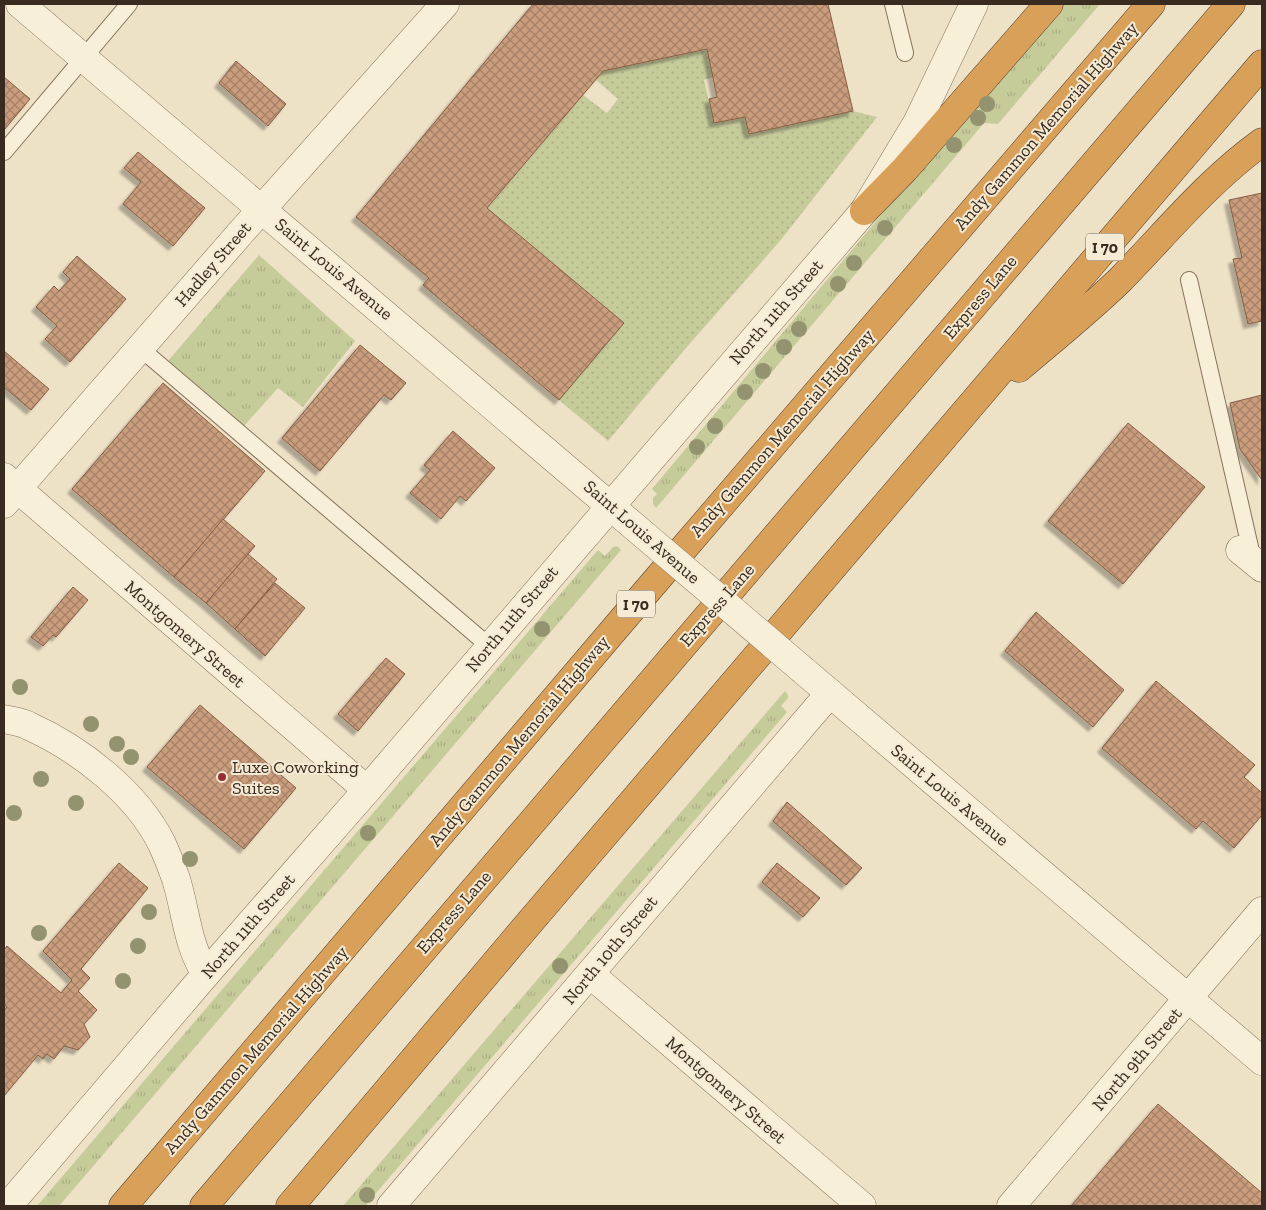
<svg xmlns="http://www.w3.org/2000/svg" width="1266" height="1210" viewBox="0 0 1266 1210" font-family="'Zilla Slab',serif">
  <defs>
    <pattern id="grass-tufts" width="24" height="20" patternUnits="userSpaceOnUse" patternTransform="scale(1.25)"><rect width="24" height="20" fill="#c6cb9a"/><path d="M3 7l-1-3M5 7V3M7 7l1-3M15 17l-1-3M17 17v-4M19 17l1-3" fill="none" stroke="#abae84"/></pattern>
    <pattern id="park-dots" width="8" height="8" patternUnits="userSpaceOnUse" patternTransform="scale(1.25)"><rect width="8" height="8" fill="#c6cb9a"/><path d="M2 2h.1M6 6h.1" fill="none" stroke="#abae84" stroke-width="1.8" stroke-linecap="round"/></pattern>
    <pattern id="building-cross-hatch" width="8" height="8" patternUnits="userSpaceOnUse" patternTransform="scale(1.25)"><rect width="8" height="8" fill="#ca9d7d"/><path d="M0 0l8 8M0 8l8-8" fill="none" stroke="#a58066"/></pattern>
    <filter id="shadow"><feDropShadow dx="-4.5" dy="4.5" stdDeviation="1" flood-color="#0004"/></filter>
  </defs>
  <rect width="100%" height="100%" fill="#ede1c6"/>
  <!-- grass -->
  <g fill="url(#grass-tufts)">
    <path d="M1061,4h39l-102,120 -14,-1 -328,385 -3,-4v-6l4,-4 -5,-5 368,-440z"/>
    <path d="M259,255l96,86 -52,66 -25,-19 -35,39 -75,-66z"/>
    <path d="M617,546l4,4 -562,656h-22l561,-656 7,6 8,-9z"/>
    <path d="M785,691l3,4v3l-7,8 6,6 -422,494h-22z"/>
  </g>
  <!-- park -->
  <path fill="url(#park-dots)" d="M707,49l6,28 -9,3 10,43 31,-6 4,17 104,-23 24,6 -97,124 -95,108 -77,92 -49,-41 64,-77 -135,-115 95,-113 24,18 11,-14 -22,-19 7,-9z"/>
  <!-- building -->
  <g fill="url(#building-cross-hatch)" stroke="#875d43" filter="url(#shadow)">
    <path d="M533,4h295l25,107 -104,23 -4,-17 -31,6 -5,-24 8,-2 -10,-48 -104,22 -116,137 137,115 -65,77 -136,-115 6,-7 -73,-61z"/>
    <path d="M236,61l50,43 -18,22 -49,-43z"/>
    <path d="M4,77l26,22 -26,31z"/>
    <path d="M138,152l67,56 -32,38 -50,-42 18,-22 -17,-14z"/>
    <path d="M1262,193v128l-14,3 -15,-65 9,-1 -13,-58z"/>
    <path d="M77,256l49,43 -56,63 -25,-23 12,-13 -21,-19 18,-21 5,5 11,-12 -7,-7z"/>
    <path d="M360,345l46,38 -15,17 -7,-5 -64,76 -38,-33z"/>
    <path d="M4,351l45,38 -18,21 -27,-23z"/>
    <path d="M163,383l102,88 -91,106 -102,-88z"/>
    <path d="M1262,395v85l-22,-31 -10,-46z"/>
    <path d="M1128,423l77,64 -82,97 -75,-63z"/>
    <path d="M453,431l42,37 -29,33 -6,-5 -19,23 -31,-26 20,-23 -6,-5z"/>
    <path d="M223,519l32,27 -49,57 -32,-26z"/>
    <path d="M248,554l29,25 -42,50 -29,-26z"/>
    <path d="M275,583l30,25 -40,48 -30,-27z"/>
    <path d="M73,587l15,13 -32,37 -3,-2 -10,11 -12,-9z"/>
    <path d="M1036,612l88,78 -31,37 -88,-76z"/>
    <path d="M386,658l19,16 -47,57 -20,-17z"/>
    <path d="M1156,681l99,84 -11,12 18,16v22l-28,33 -31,-27 -7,8 -94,-81z"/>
    <path d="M200,705l96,83 -52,61 -97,-82z"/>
    <path d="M787,802l75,66 -16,17 -73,-64z"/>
    <path d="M119,863l29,25 -67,81 9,9 -12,13 19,19 -13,14 6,13 -12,13 -14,-4 -10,13 -7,-5 -4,5 -5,-4 -34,41v-85l3,-4 -3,-3v-54l3,-4 54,47 11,-13 -29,-29z"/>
    <path d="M777,863l43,35 -17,19 -41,-35z"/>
    <path d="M1158,1104l104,89v13h-191z"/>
  </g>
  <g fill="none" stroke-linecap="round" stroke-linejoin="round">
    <defs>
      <g id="service">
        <path d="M893,4l12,49"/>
        <path d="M4,152l125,-148"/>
        <path d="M1189,280l64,280"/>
        <path d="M140,348l349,298"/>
      </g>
      <g id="minor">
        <path d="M4,477l363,313"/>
        <path d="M4,504l239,-274 202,-226"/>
        <path d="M1240,550l22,18"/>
        <path d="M4,719c8,2 18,3 25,7 51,23 108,67 133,118 5,11 10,24 14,35 10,32 11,66 30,95"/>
        <path d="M590,974l272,232"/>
        <path d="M1011,1206l177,-208"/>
      </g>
      <g id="tertiary">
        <path d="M20,4l616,524"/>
        <path d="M804,671l458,390"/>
        <path d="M1188,998l74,-87"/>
        <path d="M8,1206l198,-232 161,-184 497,-579 53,-88 57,-119"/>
        <path d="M391,1206l439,-513"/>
      </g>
      <g id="motorway">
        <path d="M864,211l41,-42 144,-165"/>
        <path d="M1019,368c34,-29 69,-57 101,-88 46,-47 88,-99 142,-138"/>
        <path d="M123,1206l524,-615 504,-587"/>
        <path d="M204,1206l1027,-1202"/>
        <path d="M290,1206l223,-264 749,-878"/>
      </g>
    </defs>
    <!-- service casing -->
    <use href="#service" stroke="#88735c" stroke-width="18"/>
    <!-- minor casing -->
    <use href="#minor" stroke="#88735c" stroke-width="29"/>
    <!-- tertiary casing -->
    <use href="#tertiary" stroke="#88735c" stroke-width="29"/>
    <!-- motorway casing -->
    <use href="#motorway" stroke="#564230" stroke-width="29"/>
    <!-- service -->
    <use href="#service" stroke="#f8efd9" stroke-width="16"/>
    <!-- minor -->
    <use href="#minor" stroke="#f8efd9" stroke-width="28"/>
    <!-- tertiary -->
    <use href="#tertiary" stroke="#f8efd9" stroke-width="28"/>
    <!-- motorway -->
    <use href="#motorway" stroke="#d9a05a" stroke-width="28"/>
    <defs>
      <path id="tertiary-bridge" d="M636,528l168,143"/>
    </defs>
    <!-- tertiary-bridge casing -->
    <use href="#tertiary-bridge" stroke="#88735c" stroke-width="29" stroke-linecap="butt"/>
    <!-- tertiary-bridge -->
    <use href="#tertiary-bridge" stroke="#f8efd9" stroke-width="28"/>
  </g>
  <!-- trees -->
  <g fill="#93936f">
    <circle cx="987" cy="104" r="8"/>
    <circle cx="978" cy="118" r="8"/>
    <circle cx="954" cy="145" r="8"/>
    <circle cx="885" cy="228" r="8"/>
    <circle cx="854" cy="263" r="8"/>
    <circle cx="838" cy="284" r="8"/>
    <circle cx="799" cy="329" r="8"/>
    <circle cx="784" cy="347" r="8"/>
    <circle cx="763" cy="371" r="8"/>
    <circle cx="745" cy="392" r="8"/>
    <circle cx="715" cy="426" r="8"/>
    <circle cx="697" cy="447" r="8"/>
    <circle cx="542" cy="629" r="8"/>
    <circle cx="20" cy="687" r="8"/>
    <circle cx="91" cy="724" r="8"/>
    <circle cx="117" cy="744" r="8"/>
    <circle cx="131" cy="757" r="8"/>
    <circle cx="41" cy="779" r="8"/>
    <circle cx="76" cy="803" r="8"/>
    <circle cx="14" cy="813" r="8"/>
    <circle cx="368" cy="833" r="8"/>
    <circle cx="190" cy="859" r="8"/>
    <circle cx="149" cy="912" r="8"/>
    <circle cx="39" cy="933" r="8"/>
    <circle cx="138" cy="946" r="8"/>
    <circle cx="560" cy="966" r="8"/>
    <circle cx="123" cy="981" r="8"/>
    <circle cx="367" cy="1195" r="8"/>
  </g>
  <!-- markers -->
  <circle fill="#952e2f" stroke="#f5ebd5" stroke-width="2" cx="222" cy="777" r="5"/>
  <g text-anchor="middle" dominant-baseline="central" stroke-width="4" stroke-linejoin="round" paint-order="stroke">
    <!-- shield labels -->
    <g fill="#f5ebd5" stroke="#716556" stroke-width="1">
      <rect x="1086" y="233.5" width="38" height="27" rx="4"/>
      <rect x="617" y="590.5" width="38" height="27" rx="4"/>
    </g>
    <g font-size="16" font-weight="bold" fill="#392b1f">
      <text x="1105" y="247">I 70</text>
      <text x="636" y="604">I 70</text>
    </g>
    <!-- street labels -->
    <g font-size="18" fill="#392b1f" stroke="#f5ebd5">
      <text transform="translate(1046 126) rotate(-49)">Andy Gammon Memorial Highway</text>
      <text transform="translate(213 264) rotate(-49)">Hadley Street</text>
      <text transform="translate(334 269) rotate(40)">Saint Louis Avenue</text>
      <text transform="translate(980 297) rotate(-50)">Express Lane</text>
      <text transform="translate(776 312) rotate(-49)">North 11th Street</text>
      <text transform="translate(782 433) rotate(-49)">Andy Gammon Memorial Highway</text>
      <text transform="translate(642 532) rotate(41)">Saint Louis Avenue</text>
      <text transform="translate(717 605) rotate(-49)">Express Lane</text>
      <text transform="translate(512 619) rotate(-50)">North 11th Street</text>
      <text transform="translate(185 634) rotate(41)">Montgomery Street</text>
      <text transform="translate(519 741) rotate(-50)">Andy Gammon Memorial Highway</text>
      <text transform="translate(950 795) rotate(40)">Saint Louis Avenue</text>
      <text transform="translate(454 912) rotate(-49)">Express Lane</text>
      <text transform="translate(248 926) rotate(-49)">North 11th Street</text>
      <text transform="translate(610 950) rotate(-50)">North 10th Street</text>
      <text transform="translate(256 1050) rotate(-49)">Andy Gammon Memorial Highway</text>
      <text transform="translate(1137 1059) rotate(-50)">North 9th Street</text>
      <text transform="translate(726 1090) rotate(41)">Montgomery Street</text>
    </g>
    <!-- poi labels -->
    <g font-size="18" fill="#392b1f" stroke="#f5ebd5" text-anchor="start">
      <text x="232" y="767">Luxe Coworking<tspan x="232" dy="21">Suites</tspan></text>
    </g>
  </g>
  <!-- border -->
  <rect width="1266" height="1210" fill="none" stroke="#392b1f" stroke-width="10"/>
</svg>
